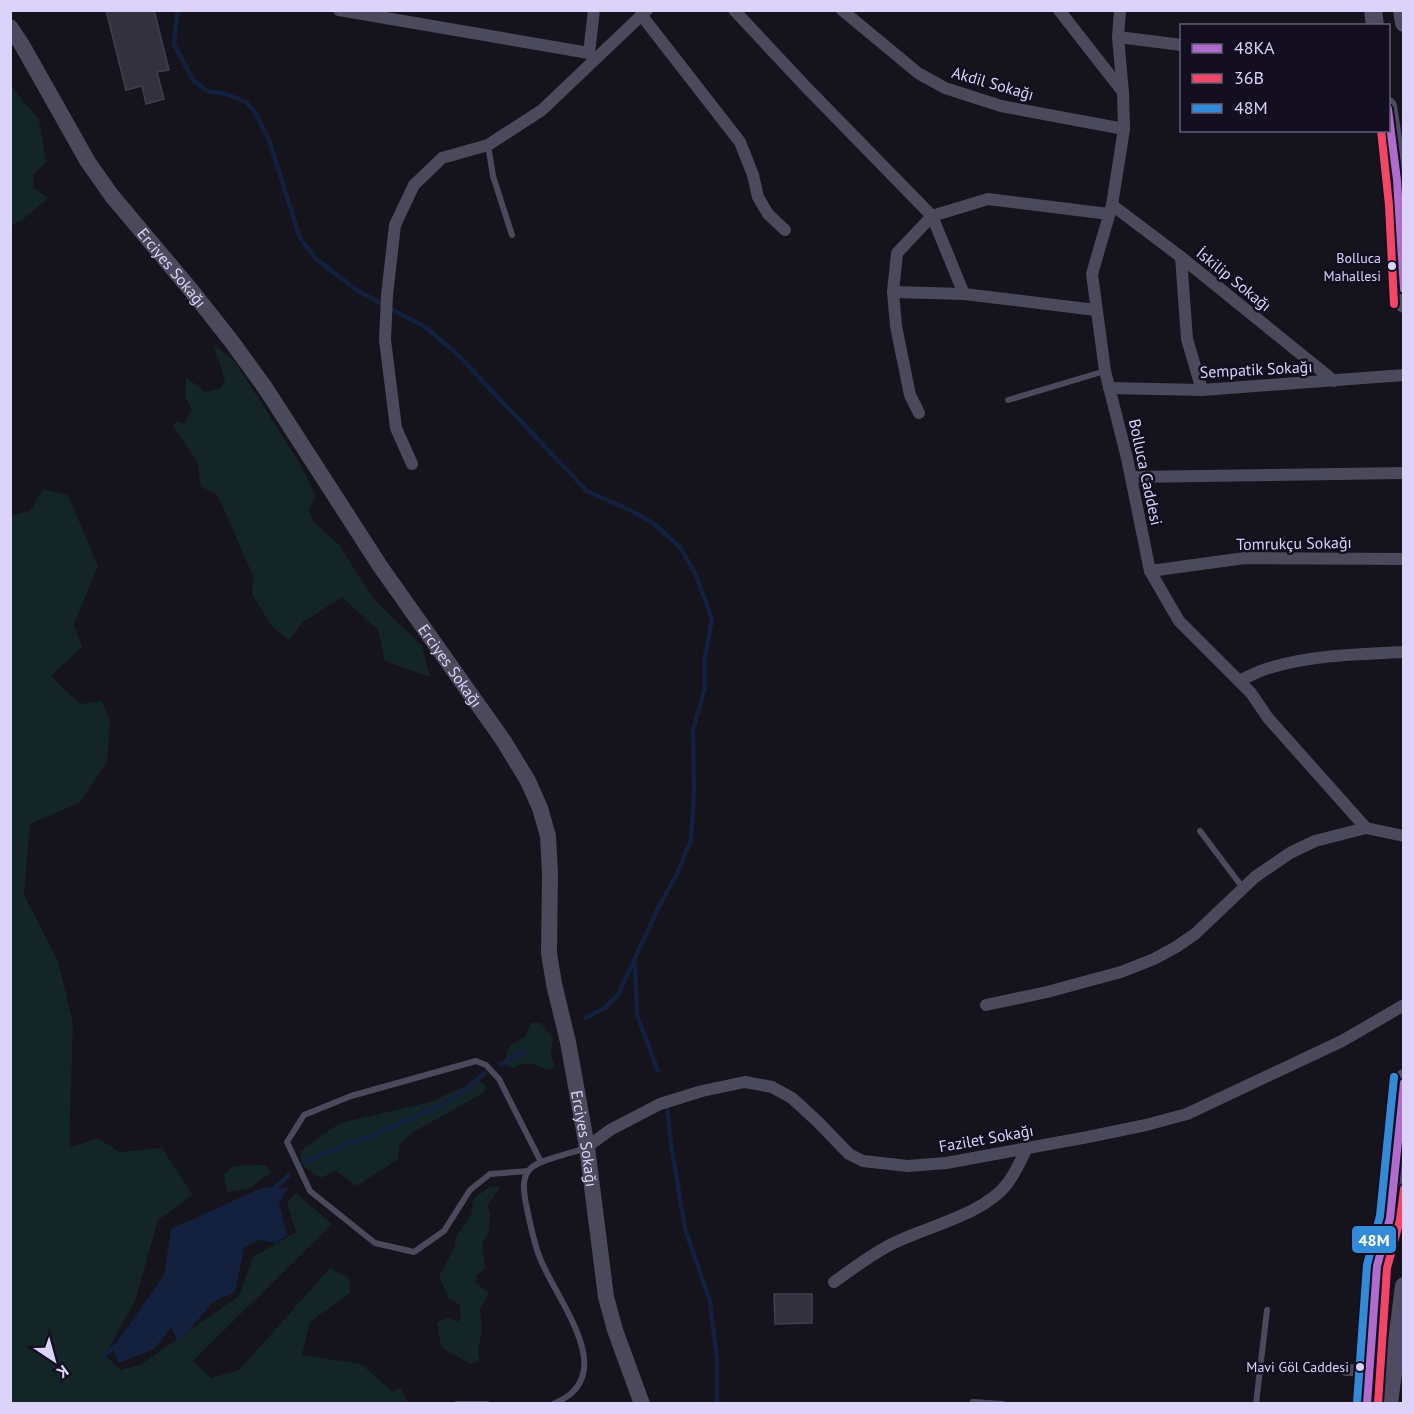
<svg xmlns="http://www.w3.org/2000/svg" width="1414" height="1414" viewBox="0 0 1414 1414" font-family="'PT Sans',sans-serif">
  <rect width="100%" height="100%" fill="#15131c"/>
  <!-- green -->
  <g fill="#132527">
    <path d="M11,86l28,34 7,42 -12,12 -1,13 15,11 -26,22 -11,6z"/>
    <path d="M213,344l22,18 64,100 17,34 -7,14 5,12 26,24 33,52 49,48 8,31 -45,-16 -7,-31 -36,-33 -39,25 -14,18 -17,-13 -20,-33 1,-18 -30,-69 -8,-14 -14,-6 -4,-26 -24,-35 4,-5 6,3 9,-14 -7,-14 1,-19 19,15 16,-4 4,-8z"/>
    <path d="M43,489l25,6 30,71 -24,58 8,23 -31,29 29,28 22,-3 8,20 -3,42 -28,40 -49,21 -6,71 34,66 15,62 -4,125 29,-10 21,14 43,-4 31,47 -35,25 -23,81 -30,54 15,15 20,-5 99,-69 14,-39 43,-25 -9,-29 9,-10 36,31 -139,137 18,17 28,-8 91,-102 19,10 1,15 -40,29 -8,33 59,9 31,27 9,-3 7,15h-397l-1,-887 20,-5z"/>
    <path d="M531,1023h10l12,15 -2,18 4,11 -6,3c-13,-5 -23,-10 -36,-2l-6,-2c-2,-21 2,-20 19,-30z"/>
    <path d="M479,1080l7,6 -3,7 -71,40 -12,10 -2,16 -41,27 -21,-15 -16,7 -18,-13 -2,-14 40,-28 90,-21z"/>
    <path d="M265,1165l7,7 -22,16 -23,4 -3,-18 10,-8z"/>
    <path d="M491,1186l9,1 -13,20 3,5 -1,20 -7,11 3,25 -9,8v7l13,10 -9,16 2,21 -4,23 2,8 -10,3 -29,-17 -4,-25 12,-5 8,5 4,-5 -2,-13 -10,-5 -10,-22 16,-31 1,-9 15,-22 2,-16z"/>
  </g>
  <!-- water -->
  <path fill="#13203e" d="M264,1187l24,1 -9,15 8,32 -11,8 -18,-3 -14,8 -9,44 -21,9 -32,38 -4,2 -7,-13 -17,21 -35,14 -7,-14 52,-74 7,-46z"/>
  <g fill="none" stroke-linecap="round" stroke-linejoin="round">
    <!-- stream -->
    <g stroke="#13203e" stroke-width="4.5">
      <path d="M179,10l-2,4 -3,30 19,36 14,11 19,3 20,8 9,10 14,28 31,98 16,21 42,32 67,36 30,25 132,139 45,20 22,13 26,23 16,28 16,44 -7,38v31l-12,42 1,62 -3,48 -14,34 -19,34 -40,87 -13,13 -19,10"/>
      <path d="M635,963l2,52 21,56"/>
      <path d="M501,1064l24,-14"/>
      <path d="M667,1107l4,36 14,86 25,72 7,59v44"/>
      <path d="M303,1162l75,-29 74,-33 33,-27"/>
      <path d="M271,1191l18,-16"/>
      <path d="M105,1355l12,-10"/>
    </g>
  </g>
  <!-- building -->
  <g fill="#34313e" stroke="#433e4f" stroke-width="1.5">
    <path d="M106,10h48l15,60 -12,2 7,27 -18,5 -4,-18 -16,4z"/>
    <path d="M774,1294h38v29l-37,1z"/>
  </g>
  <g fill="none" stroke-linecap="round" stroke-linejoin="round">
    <!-- service -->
    <g stroke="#4b495c" stroke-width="6">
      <path d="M488,145l5,31 19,59"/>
      <path d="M1008,400l97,-29"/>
      <path d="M1200,831l43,57"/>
      <path d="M528,1171l-38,3 -20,16 -26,41 -30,21 -39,-9 -65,-52 -23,-49 17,-27 47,-19 125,-35 10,4 13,14 42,83"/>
      <path d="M973,1402l30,2"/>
      <path d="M457,1404h30"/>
      <path d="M553,1404c70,-27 3,-104 -13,-146 -7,-17 -10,-36 -14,-54 -2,-12 -5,-25 4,-35 9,-10 41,-15 55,-21"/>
      <path d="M1256,1404l11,-94"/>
    </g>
    <!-- minor -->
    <g stroke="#4b495c" stroke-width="12">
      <path d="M339,10l250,43"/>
      <path d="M594,10l-5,43 6,6"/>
      <path d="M734,10l73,78 125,128 32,78"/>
      <path d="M842,10l76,63 27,15 56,18 123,23"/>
      <path d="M1059,10l64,82"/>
      <path d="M1120,10l-2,27 5,56 1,36 -12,76 -20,69 13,97 22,87 23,113 29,50 72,72 17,25 98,110 38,8"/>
      <path d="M642,16l98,126 13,33 5,22 10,17 17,16"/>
      <path d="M1118,37l64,8"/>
      <path d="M1112,205l69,52 153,124"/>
      <path d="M1181,257l6,82 15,51"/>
      <path d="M893,292l71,2 132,16"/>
      <path d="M1109,388l93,2 202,-15"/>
      <path d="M919,413l-9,-18 -14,-69 -3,-34 4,-39 35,-37 56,-17 121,15"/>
      <path d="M412,464l-16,-36 -11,-88 2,-45 8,-70 19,-40 28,-27 46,-13 54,-35 105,-100"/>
      <path d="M1131,477l273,-4"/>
      <path d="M1150,571l95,-13 159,1"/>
      <path d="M1239,681c9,-4 19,-10 30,-13 43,-13 89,-14 135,-16"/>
      <path d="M986,1005l61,-13 74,-20 33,-13 22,-12 19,-13 60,-57 35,-24 25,-12 51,-13"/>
      <path d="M587,1147l23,-17 50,-26 42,-13 43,-9 27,5 20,11 25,23 32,33 14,7 45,5 38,-3 142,-26 58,-12 41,-11 155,-73 62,-36"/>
      <path d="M834,1282c20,-14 40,-30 62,-40 33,-16 88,-28 111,-58 8,-10 14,-24 20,-37"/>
      <path d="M1346,1370l47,1"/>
    </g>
    <!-- tertiary -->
    <path stroke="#4b495c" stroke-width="16" id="s1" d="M10,27l12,18 66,117 24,34 79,94 41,52 34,47 114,177 123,174 25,41 12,27 8,28 2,37 -1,80 5,31 14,58 19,105 19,150 9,33 27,74"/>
    <!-- secondary -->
    <g stroke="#4f4c62" stroke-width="18">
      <path d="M1373,10l2,16"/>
      <path d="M1402,10l2,13"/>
      <path d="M1388,106c11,65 14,131 16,198"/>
      <path d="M1367,1404l10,-138 13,-48 14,-140"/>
      <path d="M1389,1404l15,-118"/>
    </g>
    <defs>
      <g id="bus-1">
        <path d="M1388,109l9,71 7,109"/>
        <path d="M1367,1404l10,-138 13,-48 14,-135"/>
      </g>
      <g id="bus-2">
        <path d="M1381,130l8,75 5,99"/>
        <path d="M1378,1404l9,-136 13,-48 4,-31"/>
      </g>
      <path id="bus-3" d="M1357,1403l10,-138 13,-49 14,-139"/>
    </defs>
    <!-- bus-1 casing -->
    <use href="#bus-1" stroke="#130f20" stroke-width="12"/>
    <!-- bus-2 casing -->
    <use href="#bus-2" stroke="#130f20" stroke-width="12"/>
    <!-- bus-3 casing -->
    <use href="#bus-3" stroke="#130f20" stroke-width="12"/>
    <!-- bus-1 -->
    <use href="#bus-1" stroke="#b06ccc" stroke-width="8"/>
    <!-- bus-2 -->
    <use href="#bus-2" stroke="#f34667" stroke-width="8"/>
    <!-- bus-3 -->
    <use href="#bus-3" stroke="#338bd7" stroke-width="8"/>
  </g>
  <!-- markers -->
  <g fill="#dbd3fa" stroke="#130f20" stroke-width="2">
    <circle cx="1392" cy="266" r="5"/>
    <circle cx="1360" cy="1367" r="5"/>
  </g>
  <g text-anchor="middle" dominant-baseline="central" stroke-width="5" stroke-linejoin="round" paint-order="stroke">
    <!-- bus labels -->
    <g font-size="14" fill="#dbd3fa" stroke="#130f20" text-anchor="end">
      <text x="1381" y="258">Bolluca<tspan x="1381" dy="18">Mahallesi</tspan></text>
      <text x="1349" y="1367">Mavi Göl Caddesi</text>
    </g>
    <!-- street labels -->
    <g font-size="16" fill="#dbd3fa" stroke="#130f20">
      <text transform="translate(993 83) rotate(16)">Akdil Sokağı</text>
      <text stroke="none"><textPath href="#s1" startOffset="291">Erciyes Sokağı</textPath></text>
      <text transform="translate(1234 279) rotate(39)">İskilip Sokağı</text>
      <text transform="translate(1256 369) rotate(-3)">Sempatik Sokağı</text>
      <text transform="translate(1146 472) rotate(78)">Bolluca Caddesi</text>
      <text transform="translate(1294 543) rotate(-1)">Tomrukçu Sokağı</text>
      <text stroke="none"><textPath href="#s1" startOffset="777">Erciyes Sokağı</textPath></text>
      <text stroke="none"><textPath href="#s1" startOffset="1281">Erciyes Sokağı</textPath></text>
      <text transform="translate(986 1138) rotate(-10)">Fazilet Sokağı</text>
    </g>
  </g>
  <rect stroke="#130f20" stroke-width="2" x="1351" y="1225" width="46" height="29" rx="6" fill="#338bd7"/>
  <g font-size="16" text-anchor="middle" font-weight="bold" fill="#fff">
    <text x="1374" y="1246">48M</text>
  </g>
  <!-- border -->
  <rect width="1414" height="1414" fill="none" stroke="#dbd3fa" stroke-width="24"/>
  <!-- legend -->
  <rect x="1180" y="24" width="210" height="108" fill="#130f20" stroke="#635d77" stroke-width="1.5"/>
  <rect x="1192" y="44" width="30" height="9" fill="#b06ccc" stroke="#635d77" stroke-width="1.5"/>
  <text x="1234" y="54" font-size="18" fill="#dbd3fa">48KA</text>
  <rect x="1192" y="74" width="30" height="9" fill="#f34667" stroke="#635d77" stroke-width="1.5"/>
  <text x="1234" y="84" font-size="18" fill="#dbd3fa">36B</text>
  <rect x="1192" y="104" width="30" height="9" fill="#338bd7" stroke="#635d77" stroke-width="1.5"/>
  <text x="1234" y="114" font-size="18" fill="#dbd3fa">48M</text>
  <!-- north arrow -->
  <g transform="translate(54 1360) rotate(144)" stroke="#130f20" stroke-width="4.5" paint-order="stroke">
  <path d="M0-4.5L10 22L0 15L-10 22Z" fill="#dbd3fa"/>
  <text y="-9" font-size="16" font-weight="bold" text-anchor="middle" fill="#dbd3fa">K</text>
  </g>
</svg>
